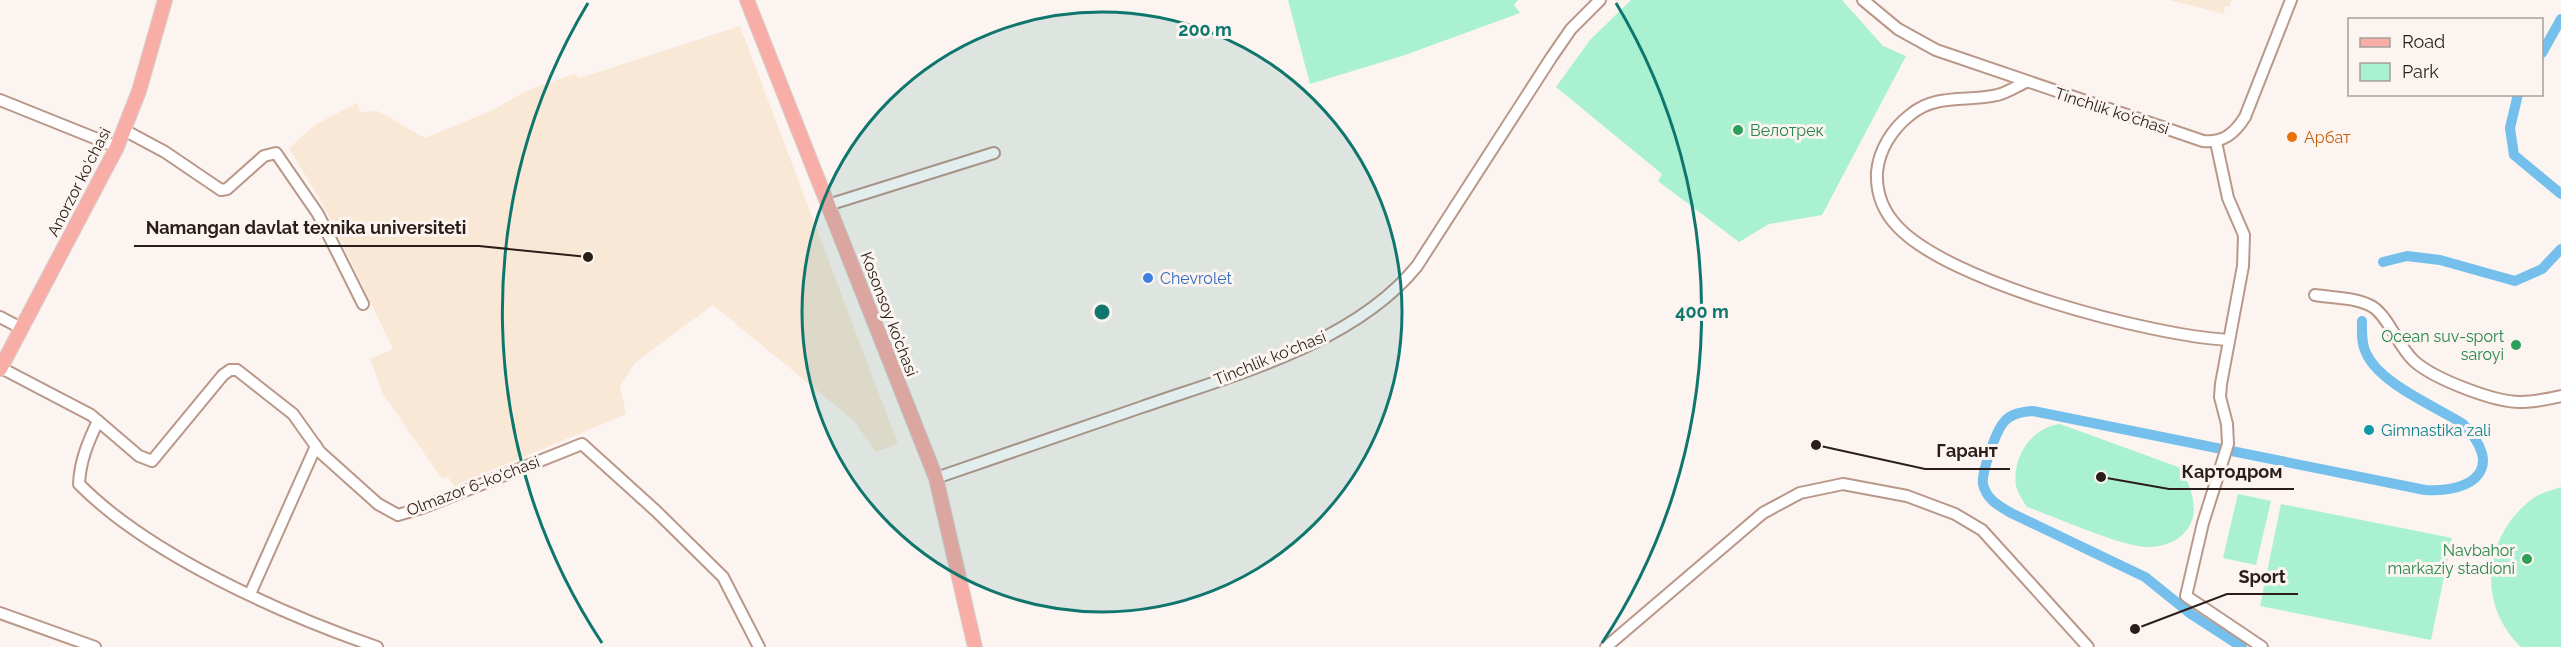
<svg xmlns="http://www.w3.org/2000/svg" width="2561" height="647" viewBox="0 0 2561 647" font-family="Raleway,sans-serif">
  <rect width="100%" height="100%" fill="#fbf4f0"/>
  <!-- education -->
  <g fill="#fae8d7">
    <path d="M2170,0h62l-3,7 -4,-1 -1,8z"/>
    <path d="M740,26l158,418 -22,8 -22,-31 -141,-116 -78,58 -15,23 6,28 -172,72 -6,-9 -6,2 -59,-85 -13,-35 23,-10 -67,-139 -37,-62 26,-23 42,-22 3,9 18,-1 47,27 70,-29 33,-19 46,-16 6,4z"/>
  </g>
  <!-- green -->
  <g fill="#a9f1d0">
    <path d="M1288,0h230l-4,5 6,8 -115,42 -95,29z"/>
    <path d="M1631,0h211l41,46 23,10 -84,159 -53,9 -30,18 -81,-61 4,-7 -106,-87 34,-47z"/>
    <path d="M2060,424l121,44c10,20 21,45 4,64 -8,10 -23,15 -37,15 -27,0 -92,-30 -121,-40 -4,-6 -9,-14 -11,-21 -4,-28 14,-58 44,-62z"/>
    <path d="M2561,487v160h-40c-46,-44 -37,-114 14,-150 8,-5 18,-7 26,-10z"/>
    <path d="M2238,494l33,7 -15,64 -33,-7z"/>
    <path d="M2281,504l171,34 -21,102 -171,-34z"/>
  </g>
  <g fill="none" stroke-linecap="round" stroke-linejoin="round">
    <!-- canal -->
    <g stroke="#74bfeb" stroke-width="10">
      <path d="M2542,53l19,-34"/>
      <path d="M2518,94l-8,34 4,27 47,39"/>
      <path d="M2383,262l24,-6 33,4 75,21 27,-12 19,-20"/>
      <path d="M2242,647l-51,-33 -46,-37 -134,-64c-12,-7 -25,-14 -28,-29 -2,-11 13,-53 21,-62 7,-9 19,-10 29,-11l392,79c50,3 80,-23 38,-66 -28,-18 -83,-40 -97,-71 -5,-10 -4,-21 -4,-32"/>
    </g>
    <defs>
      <g id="minor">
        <path d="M1863,0l35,29 38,21 267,91c20,2 31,-7 42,-24l46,-117"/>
        <path d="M2026,82c-9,4 -19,11 -29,13 -30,7 -61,-2 -87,20 -18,14 -31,35 -33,57 -1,20 6,39 20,54 52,57 255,110 332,114"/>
        <path d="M0,100l117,47"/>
        <path d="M124,130l41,22 56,38 6,-1 37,-33 12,-3 42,61 45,90"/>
        <path d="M2216,142l12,56 16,37 -1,31 -22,118 -1,13 7,27 1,20 -25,79 -17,73 76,51"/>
        <path d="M828,205l166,-52"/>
        <path d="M2315,295c18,3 42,2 58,12 16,11 25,39 41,54 20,18 80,41 106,41 14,0 28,-3 41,-6"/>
        <path d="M0,317l21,11"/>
        <path d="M1,368l90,47 48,41 13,5 71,-86 7,-5h7l56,44 27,38 58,52 20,11 24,-7 160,-64 74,67 67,66 36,70"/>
        <path d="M98,421c-10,21 -18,40 -19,63 70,71 203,130 298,163"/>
        <path d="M936,478c68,-24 137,-47 206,-71 91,-32 212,-63 275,-141l134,-208 20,-29 29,-29"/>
        <path d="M250,594l66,-148"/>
        <path d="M0,613l95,34"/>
        <path d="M1606,647l157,-134 37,-20 43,-9 64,12 48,18 27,16 106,117"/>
      </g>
      <g id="major">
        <path d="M747,0l189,478 39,169"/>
        <path d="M0,369l117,-222 22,-56 26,-91"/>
      </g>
    </defs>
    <!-- minor casing -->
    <use href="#minor" stroke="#ba9889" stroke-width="14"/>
    <!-- major casing -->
    <use href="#major" stroke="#d5d2d1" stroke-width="16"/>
    <!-- minor -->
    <use href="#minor" stroke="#fff" stroke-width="10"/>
    <!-- major -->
    <use href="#major" stroke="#f8ada7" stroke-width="14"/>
  </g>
  <!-- distance rings -->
  <circle cx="1102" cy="312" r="300" fill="#0f766e" fill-opacity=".12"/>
  <g fill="none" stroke="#0f766e" stroke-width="3">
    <circle cx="1102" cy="312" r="300"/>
    <path d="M602 643A600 600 0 0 1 588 3M1616 3A600 600 0 0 1 1602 643"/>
  </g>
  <!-- markers -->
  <g fill="#2e9e5b" stroke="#fbf4f0" stroke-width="2">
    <circle cx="1738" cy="130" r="6"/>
    <circle cx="2516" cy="345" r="6"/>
    <circle cx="2527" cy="559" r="6"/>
  </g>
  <circle fill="#e8710a" stroke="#fbf4f0" stroke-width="2" cx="2292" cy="137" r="6"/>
  <circle fill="#3f7fe0" stroke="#fbf4f0" stroke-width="2" cx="1148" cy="278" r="6"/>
  <circle fill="#0f9aa8" stroke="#fbf4f0" stroke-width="2" cx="2369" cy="430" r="6"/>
  <g text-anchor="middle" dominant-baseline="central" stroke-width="6" stroke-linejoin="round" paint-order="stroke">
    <!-- street labels -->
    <g font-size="16" fill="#2b1e18" stroke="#fbf4f0">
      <text transform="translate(2112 111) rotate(18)">Tinchlik ko'chasi</text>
      <text transform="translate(79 182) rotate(-63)">Anorzor ko'chasi</text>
      <text transform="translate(889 314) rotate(69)">Kosonsoy ko’chasi</text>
      <text transform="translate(1270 358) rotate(-22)">Tinchlik ko'chasi</text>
      <text transform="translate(473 486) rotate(-21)">Olmazor 6-ko'chasi</text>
    </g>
    <!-- leisure labels -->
    <g font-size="16" fill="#27864d" stroke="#fbf4f0" text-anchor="end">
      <text x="1750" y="130" text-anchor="start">Велотрек</text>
      <text x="2504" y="336">Ocean suv-sport<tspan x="2504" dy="18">saroyi</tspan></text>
      <text x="2515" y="550">Navbahor<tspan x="2515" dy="18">markaziy stadioni</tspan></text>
    </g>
    <!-- food labels -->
    <g font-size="16" fill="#c56008" stroke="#fbf4f0" text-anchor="start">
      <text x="2304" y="137">Арбат</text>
    </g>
    <!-- shop labels -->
    <g font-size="16" fill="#366cbe" stroke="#fbf4f0" text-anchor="start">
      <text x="1160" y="278">Chevrolet</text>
    </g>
    <!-- culture labels -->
    <g font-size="16" fill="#0d838f" stroke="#fbf4f0" text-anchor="start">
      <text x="2381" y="430">Gimnastika zali</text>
    </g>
  </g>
  <circle cx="1102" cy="312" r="9" fill="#0f766e" stroke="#fbf4f0" stroke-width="3"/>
  <g font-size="18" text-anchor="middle" font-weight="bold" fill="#0f766e" stroke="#fbf4f0" stroke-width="6" stroke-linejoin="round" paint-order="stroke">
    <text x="1205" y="36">200 m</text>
    <text x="1702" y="318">400 m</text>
  </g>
  <!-- callouts -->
  <path fill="none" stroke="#2b1e18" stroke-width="2" d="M588 257L479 246H134M1816 445L1925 469H2010M2101 477L2169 489H2294M2135 629L2227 594H2298"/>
  <g fill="#2b1e18" stroke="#fbf4f0" stroke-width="2">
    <circle cx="588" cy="257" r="6"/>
    <circle cx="1816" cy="445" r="6"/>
    <circle cx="2101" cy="477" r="6"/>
    <circle cx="2135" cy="629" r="6"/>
  </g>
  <g font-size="18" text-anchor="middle" font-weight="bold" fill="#2b1e18" stroke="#fbf4f0" stroke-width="6" stroke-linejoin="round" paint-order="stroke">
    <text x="306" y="234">Namangan davlat texnika universiteti</text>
    <text x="1967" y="457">Гарант</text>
    <text x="2232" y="478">Картодром</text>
    <text x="2262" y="583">Sport</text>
  </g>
  <!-- legend -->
  <rect x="2348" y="18" width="195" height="78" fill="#fbf4f0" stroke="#a89e9a" stroke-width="1.5"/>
  <rect x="2360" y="38" width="30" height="9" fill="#f8ada7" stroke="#a89e9a" stroke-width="1.5"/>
  <text x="2402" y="48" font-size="18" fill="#2b1e18">Road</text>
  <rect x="2360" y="63" width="30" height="18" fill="#a9f1d0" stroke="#a89e9a" stroke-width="1.5"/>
  <text x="2402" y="78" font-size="18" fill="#2b1e18">Park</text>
</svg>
